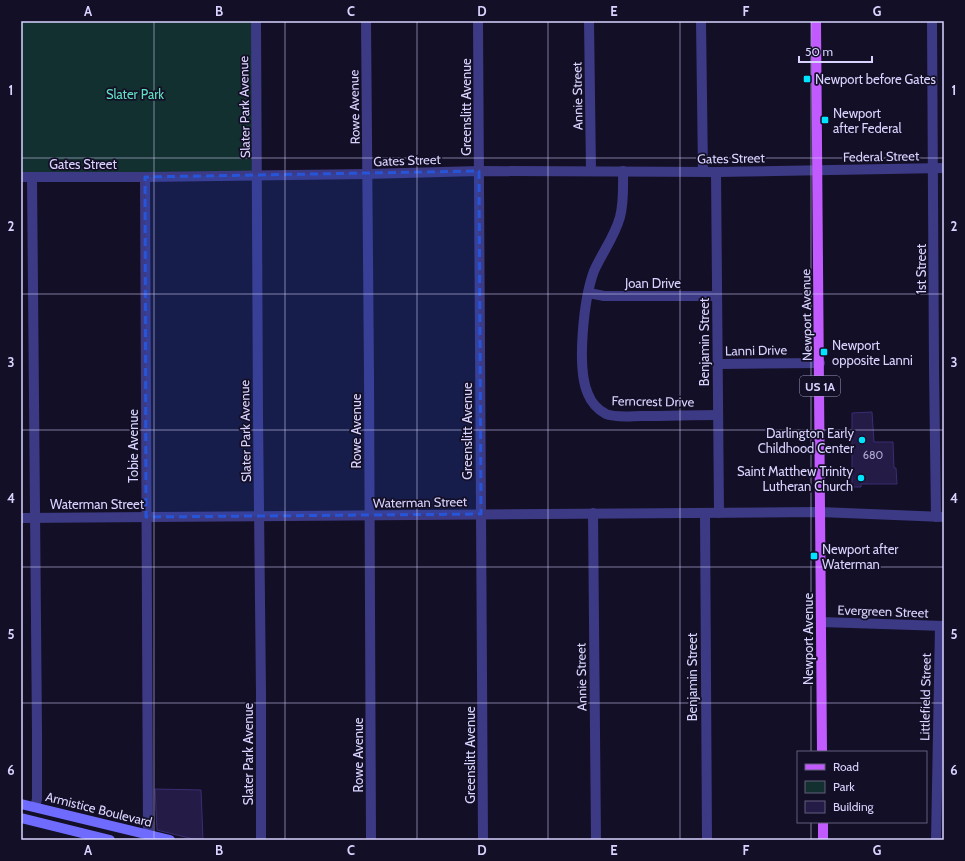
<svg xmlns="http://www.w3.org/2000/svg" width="965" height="861" viewBox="0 0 965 861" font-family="Cabin,sans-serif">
  <rect width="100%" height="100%" fill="#130f26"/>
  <!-- green -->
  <path fill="#12302f" d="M21,21h234l-1,151 -233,4z"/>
  <!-- building -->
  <g fill="#241b47" stroke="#3b2d73">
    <path d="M872,412l2,30h19l1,26h2l1,16h-36v3h-9v-74z"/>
    <path d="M155,789l46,1 2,50h-6l-40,-10z"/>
  </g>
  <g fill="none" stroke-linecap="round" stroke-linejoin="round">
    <!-- street -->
    <g stroke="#3d3a85" stroke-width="10">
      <path d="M256,21l2,395 3,278v146"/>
      <path d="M366,21l3,354 2,465"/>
      <path d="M478,21l5,819"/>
      <path d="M589,21l2,150"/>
      <path d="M701,21l2,151"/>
      <path d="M932,21l2,347 2,149"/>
      <path d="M623,171c0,15 1,31 -3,46 -5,19 -18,36 -26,54 -10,27 -18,97 -6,123 3,8 10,16 18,20 9,4 26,2 36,2 25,0 51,-1 76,-1"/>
      <path d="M716,172l3,341"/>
      <path d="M21,177h124l222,-3 112,-3 237,1 228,-4"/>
      <path d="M32,177l5,556v66l-2,8"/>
      <path d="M145,177l3,658"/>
      <path d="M589,293l15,3h113"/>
      <path d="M718,364l102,-1"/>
      <path d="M593,513l3,327"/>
      <path d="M705,513l2,327"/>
      <path d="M21,518l799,-6 124,5"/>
      <path d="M821,622l123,4"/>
      <path d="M936,840l4,-214"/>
    </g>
    <!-- secondary -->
    <g stroke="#6f6bff" stroke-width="10">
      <path d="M21,804l149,36"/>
      <path d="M21,818l89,22"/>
    </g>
    <!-- primary -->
    <g stroke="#c25bff" stroke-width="10">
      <path d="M816,21l6,731"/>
      <path d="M823,822v18"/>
    </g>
  </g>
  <!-- marked area -->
  <path fill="#2655da" fill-opacity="0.2" stroke="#2655da" stroke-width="3" stroke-dasharray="8 5" stroke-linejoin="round" d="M479,171l2,343 -335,3 -1,-340z"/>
  <!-- grid -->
  <path fill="none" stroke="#d9d4ff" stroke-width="1" stroke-opacity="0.55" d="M154,21v819M285,21v819M417,21v819M548,21v819M680,21v819M811,21v731M21,158h923M21,294h923M21,430h923M21,567h923M21,703h923M811,822v18"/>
  <!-- markers -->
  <g fill="#00e5ff" stroke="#130f26" stroke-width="1.5">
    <rect x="803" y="75" width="8" height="8" rx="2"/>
    <rect x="821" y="116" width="8" height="8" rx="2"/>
    <rect x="820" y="348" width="8" height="8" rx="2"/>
    <circle cx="862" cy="440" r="4"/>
    <circle cx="861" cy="478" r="4"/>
    <rect x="810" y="552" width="8" height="8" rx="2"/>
  </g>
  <g text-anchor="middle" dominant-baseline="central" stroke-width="3.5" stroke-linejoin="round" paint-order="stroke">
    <!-- number labels -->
    <g font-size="11" fill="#aca6d1">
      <text x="873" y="455">680</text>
    </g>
    <!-- shield labels -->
    <rect fill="#130f26" stroke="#9e99be" stroke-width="1" x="800" y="376" width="40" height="20" rx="3"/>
    <g font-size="12" font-weight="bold" fill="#d9d4ff">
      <text x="820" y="386">US 1A</text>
    </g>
    <!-- poi labels -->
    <g font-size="13" fill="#d9d4ff" stroke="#130f26" text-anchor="start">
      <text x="815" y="79">Newport before Gates</text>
      <text x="833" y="113">Newport<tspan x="833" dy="15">after Federal</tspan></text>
      <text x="832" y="345">Newport<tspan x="832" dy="15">opposite Lanni</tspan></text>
      <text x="854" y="433" text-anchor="end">Darlington Early<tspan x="854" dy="15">Childhood Center</tspan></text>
      <text x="853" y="471" text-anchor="end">Saint Matthew Trinity<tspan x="853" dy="15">Lutheran Church</tspan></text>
      <text x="822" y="549">Newport after<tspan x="822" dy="15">Waterman</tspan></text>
    </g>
    <!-- park labels -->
    <g font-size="13" fill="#5fe0c0" stroke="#130f26">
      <text x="135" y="94">Slater Park</text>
    </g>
    <!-- street labels -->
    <g font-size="13" fill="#d9d4ff" stroke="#130f26">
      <text transform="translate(577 96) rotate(-91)">Annie Street</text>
      <text transform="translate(244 107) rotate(-91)">Slater Park Avenue</text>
      <text transform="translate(354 107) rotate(-91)">Rowe Avenue</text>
      <text transform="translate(466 107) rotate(-90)">Greenslitt Avenue</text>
      <text transform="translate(881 156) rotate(-1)">Federal Street</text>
      <text transform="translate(731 158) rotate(-1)">Gates Street</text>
      <text transform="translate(407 160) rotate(-2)">Gates Street</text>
      <text x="83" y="164">Gates Street</text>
      <text transform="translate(921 269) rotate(-90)">1st Street</text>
      <text x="653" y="283">Joan Drive</text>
      <text transform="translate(806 315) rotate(-91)">Newport Avenue</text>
      <text transform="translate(704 342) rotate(-90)">Benjamin Street</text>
      <text transform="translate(756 350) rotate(-1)">Lanni Drive</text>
      <text transform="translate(653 401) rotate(1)">Ferncrest Drive</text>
      <text transform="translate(245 431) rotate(-91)">Slater Park Avenue</text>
      <text transform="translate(356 431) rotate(-90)">Rowe Avenue</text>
      <text transform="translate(467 431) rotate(-90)">Greenslitt Avenue</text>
      <text transform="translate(133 446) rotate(-90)">Tobie Avenue</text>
      <text transform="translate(420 502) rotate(-1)">Waterman Street</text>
      <text x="97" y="504">Waterman Street</text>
      <text transform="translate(883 611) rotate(2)">Evergreen Street</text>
      <text transform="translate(808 639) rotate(-90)">Newport Avenue</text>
      <text transform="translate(581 677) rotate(-91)">Annie Street</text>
      <text transform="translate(692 677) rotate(-90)">Benjamin Street</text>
      <text transform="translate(925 697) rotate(-89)">Littlefield Street</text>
      <text transform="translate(248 754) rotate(-90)">Slater Park Avenue</text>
      <text transform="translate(358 755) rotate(-90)">Rowe Avenue</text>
      <text transform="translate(470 755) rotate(-90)">Greenslitt Avenue</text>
      <text transform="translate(99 809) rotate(14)">Armistice Boulevard</text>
    </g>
  </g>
  <!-- border -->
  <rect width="965" height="861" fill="none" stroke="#130f26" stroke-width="44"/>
  <!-- legend -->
  <rect x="797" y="751" width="130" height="72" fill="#130f26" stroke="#625e7d"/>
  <rect x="805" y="764" width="20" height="6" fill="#c25bff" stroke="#625e7d"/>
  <text x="833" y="771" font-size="12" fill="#d9d4ff">Road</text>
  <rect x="805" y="781" width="20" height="12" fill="#12302f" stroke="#625e7d"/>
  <text x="833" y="791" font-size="12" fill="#d9d4ff">Park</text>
  <rect x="805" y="801" width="20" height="12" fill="#241b47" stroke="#625e7d"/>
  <text x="833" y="811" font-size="12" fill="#d9d4ff">Building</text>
  <!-- scale -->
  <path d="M799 56v6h73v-6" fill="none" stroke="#d9d4ff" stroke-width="2"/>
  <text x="805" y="56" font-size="12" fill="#d9d4ff" stroke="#130f26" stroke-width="3" paint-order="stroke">50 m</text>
  <rect x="22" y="22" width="921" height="817" fill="none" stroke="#d9d4ff" stroke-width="1.5"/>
  <g font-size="13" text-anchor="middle" font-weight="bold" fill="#d9d4ff">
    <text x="88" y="16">A</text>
    <text x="219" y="16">B</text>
    <text x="351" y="16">C</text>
    <text x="482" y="16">D</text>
    <text x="614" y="16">E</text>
    <text x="746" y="16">F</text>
    <text x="877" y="16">G</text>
    <text x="11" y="95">1</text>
    <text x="954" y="95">1</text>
    <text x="11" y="231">2</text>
    <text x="954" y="231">2</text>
    <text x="11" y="367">3</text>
    <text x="954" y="367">3</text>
    <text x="11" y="503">4</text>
    <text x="954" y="503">4</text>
    <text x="11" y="639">5</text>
    <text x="954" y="639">5</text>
    <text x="11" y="775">6</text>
    <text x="954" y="775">6</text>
    <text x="88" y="855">A</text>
    <text x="219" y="855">B</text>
    <text x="351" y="855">C</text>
    <text x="482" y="855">D</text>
    <text x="614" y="855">E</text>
    <text x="746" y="855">F</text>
    <text x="877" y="855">G</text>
  </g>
</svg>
